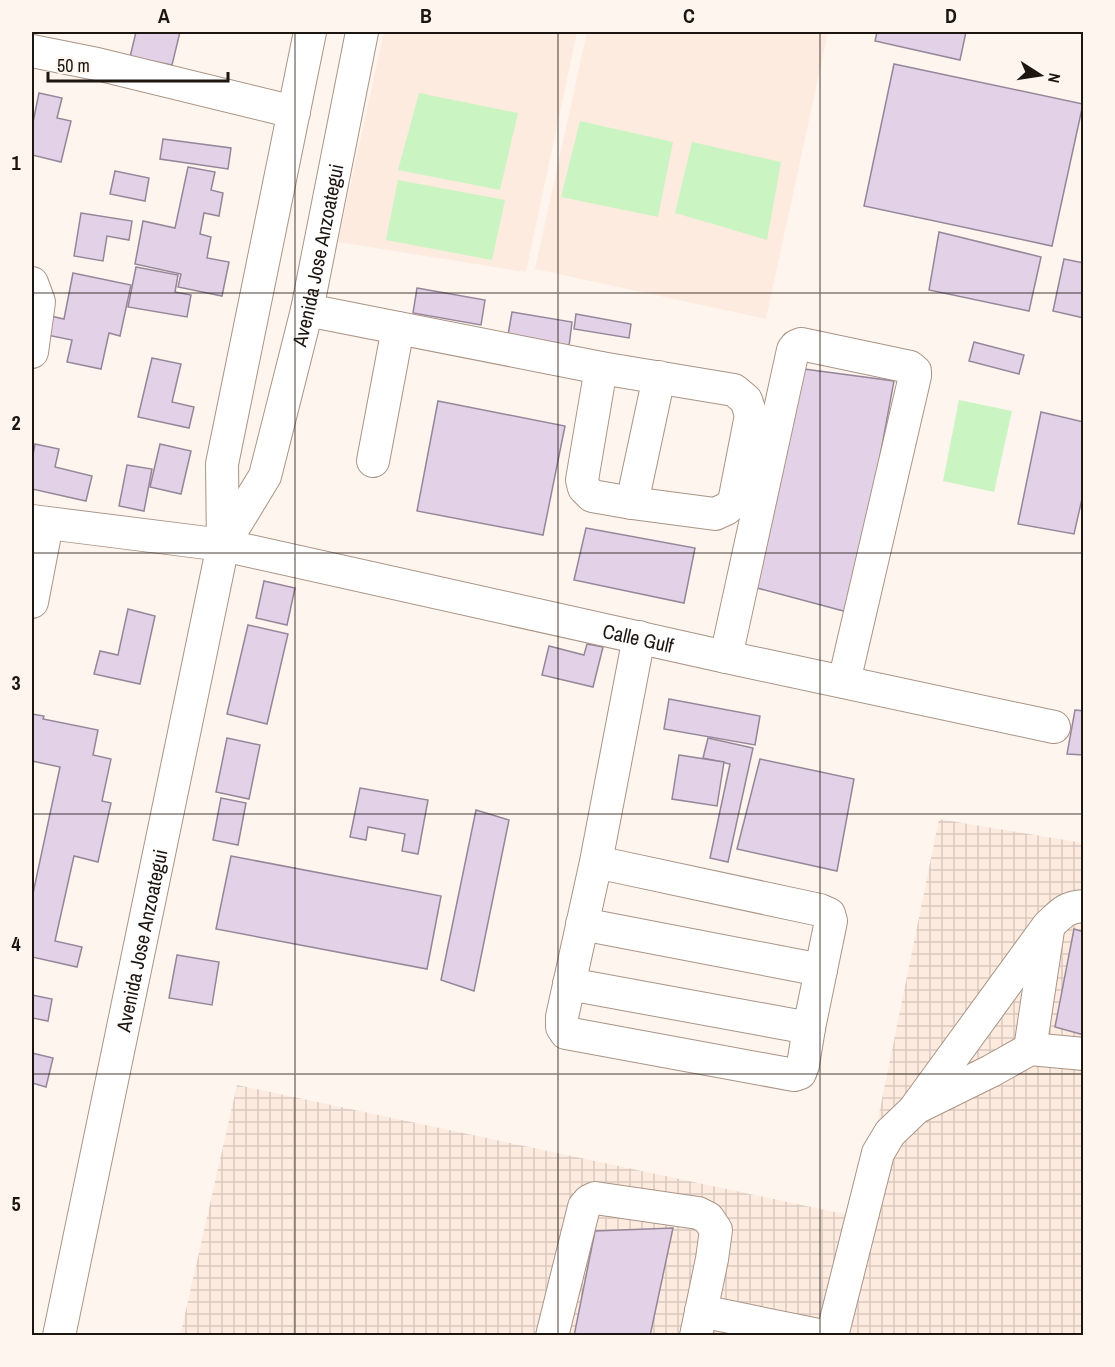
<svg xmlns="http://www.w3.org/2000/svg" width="1115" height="1367" viewBox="0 0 1115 1367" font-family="'Archivo Narrow',sans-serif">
  <defs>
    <pattern id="industrial-grid" width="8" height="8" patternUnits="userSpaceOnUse" patternTransform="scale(1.5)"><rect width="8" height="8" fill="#feebdf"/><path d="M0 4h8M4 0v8" fill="none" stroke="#d9c9be"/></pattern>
  </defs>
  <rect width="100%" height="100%" fill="#fef5ee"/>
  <!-- industrial -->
  <path fill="url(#industrial-grid)" d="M939,819l144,24v492l-903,1 57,-251 621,132z"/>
  <!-- built -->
  <g fill="#feebdf">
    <path d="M384,32h193l-51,240 -188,-30z"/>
    <path d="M587,32h241l-62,287 -231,-50z"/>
  </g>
  <!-- grass -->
  <g fill="#caf4c1">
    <path d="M419,93l99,20 -18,77 -102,-20z"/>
    <path d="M580,121l93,21 -15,75 -97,-20z"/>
    <path d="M692,142l89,20 -14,78 -92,-27z"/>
    <path d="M398,180l107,20 -13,60 -106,-20z"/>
    <path d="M959,400l53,11 -18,81 -51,-11z"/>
  </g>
  <!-- building -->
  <g fill="#e3d2e7" stroke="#968699" stroke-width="1.5">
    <path d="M136,32h44l-8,33 -42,-8z"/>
    <path d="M877,32h89l-6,28 -85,-19z"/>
    <path d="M894,64l189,40 -31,142 -188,-40z"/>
    <path d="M39,93l23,5 -5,20 14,3 -10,41 -29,-7v-28z"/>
    <path d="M163,139l68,9 -3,21 -68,-10z"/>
    <path d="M188,167l27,5 -4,18 12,3 -4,23 -15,-3 -4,21 11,3 -4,21 22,4 -7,34 -44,-9 3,-13 -46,-10 8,-43 32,7z"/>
    <path d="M115,171l34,7 -4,23 -35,-7z"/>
    <path d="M81,213l51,8 -3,19 -22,-4 -4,25 -29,-5z"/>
    <path d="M939,232l102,25 -12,54 -100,-21z"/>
    <path d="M1064,259l20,4v55l-31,-7z"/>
    <path d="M136,267l42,8 -3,17 16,3 -4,22 -59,-10z"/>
    <path d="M73,273l58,12 -11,51 -11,-3 -8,36 -34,-7 5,-22 -30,-6 4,-19 18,4z"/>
    <path d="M417,288l68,12 -4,25 -68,-12z"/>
    <path d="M512,312l60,10 -3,24 -61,-11z"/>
    <path d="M576,314l55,10 -2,14 -55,-9z"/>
    <path d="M974,342l50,13 -5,19 -50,-13z"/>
    <path d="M152,358l29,6 -9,38 22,5 -5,21 -51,-11z"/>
    <path d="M804,369l90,12 -43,232 -94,-25z"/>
    <path d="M438,401l127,25 -22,109 -126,-24z"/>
    <path d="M1041,412l43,10v68l-10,44 -56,-10z"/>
    <path d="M35,444l24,5 -4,18 37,9 -6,25 -54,-12v-29z"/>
    <path d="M160,444l31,7 -10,43 -31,-7z"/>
    <path d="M127,465l25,4 -8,42 -25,-5z"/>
    <path d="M586,528l109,20 -11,55 -110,-23z"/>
    <path d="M264,581l31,7 -8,37 -31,-7z"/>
    <path d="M128,609l27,7 -15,68 -46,-10 6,-23 18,4z"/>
    <path d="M248,625l40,9 -21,90 -40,-10z"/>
    <path d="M587,644l16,3 -10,40 -51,-12 7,-29 35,9z"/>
    <path d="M669,699l91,17 -5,29 -91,-16z"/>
    <path d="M1075,710l9,1v44l-17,-1z"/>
    <path d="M32,714l12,2 -1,3 55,11 -5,25 18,4 -9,42 9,2 -13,59 -24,-6 -19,85 27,6 -5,20 -45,-10v-59l28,-131 -28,-6v3z"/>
    <path d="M227,738l33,7 -11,54 -33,-7z"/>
    <path d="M708,738l45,10 -25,114 -18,-4 20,-94 -27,-6z"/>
    <path d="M679,755l45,7 -7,44 -45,-7z"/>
    <path d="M760,759l94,20 -17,92 -100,-22z"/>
    <path d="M360,788l68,12 -10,54 -16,-3 3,-17 -37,-7 -2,13 -16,-3z"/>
    <path d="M221,798l25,5 -8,42 -25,-5z"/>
    <path d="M476,810l33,10 -35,171 -33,-11z"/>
    <path d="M231,856l210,40 -14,73 -211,-40z"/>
    <path d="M1074,929l10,3v103l-29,-8z"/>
    <path d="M177,955l42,7 -7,43 -43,-7z"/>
    <path d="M32,995l20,4 -4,22 -16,-3z"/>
    <path d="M32,1053l21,5 -7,29 -14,-4z"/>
    <path d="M673,1228l-23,108h-76l21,-105z"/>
  </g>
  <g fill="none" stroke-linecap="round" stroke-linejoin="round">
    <defs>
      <g id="minor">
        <path d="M32,51l65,13 197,48"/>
        <path d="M32,283l7,19 -7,50"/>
        <path d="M307,310l294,58 133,22 12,10 5,15 -17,87 -8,7 -11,5 -83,-11 27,-126"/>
        <path d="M601,368l-19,112 2,8 8,8 40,7"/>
        <path d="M373,461l25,-133"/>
        <path id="s1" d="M32,521l191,24 503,112 328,70"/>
        <path id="s2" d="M223,545l42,-69 42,-166 55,-278"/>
        <path d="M32,602l15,-78"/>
        <path d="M726,657l67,-307 3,-4 5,-2 109,23 5,4v5l-71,306"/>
        <path d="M596,862l224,48 9,4 2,7 -22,107 -6,37 -3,8 -6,2 -228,-42 -4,-6v-10l34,-155 43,-225"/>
        <path d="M582,924l239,46"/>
        <path d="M569,984l240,44"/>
        <path d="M1030,1049l18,-119"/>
        <path d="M920,1106l71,-35 39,-22 54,5"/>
        <path d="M701,1311l122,25"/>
        <path id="s3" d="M59,1336l164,-791 -1,-81 88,-432"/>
        <path d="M552,1336l32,-129 5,-6 6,-3 103,15 10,5 8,12 -4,29 -16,77"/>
        <path d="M832,1336l46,-183 12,-20 24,-23 134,-184c13,-12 17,-19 36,-20"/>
      </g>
    </defs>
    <!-- minor casing -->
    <use href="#minor" stroke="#aa9485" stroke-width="34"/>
    <!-- minor -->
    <use href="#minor" stroke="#fff" stroke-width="32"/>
  </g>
  <!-- grid -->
  <path fill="none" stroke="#1d150f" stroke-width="1.5" stroke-opacity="0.55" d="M295,32v1304M558,32v1304M820,32v1304M32,293h1052M32,553h1052M32,814h1052M32,1074h1052"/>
  <g text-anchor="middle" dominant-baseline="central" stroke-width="5" stroke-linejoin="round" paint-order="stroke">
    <!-- street labels -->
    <g font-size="20" fill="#1d150f" stroke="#fef5ee">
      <text stroke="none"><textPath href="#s2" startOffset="308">Avenida Jose Anzoategui</textPath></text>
      <text stroke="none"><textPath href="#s1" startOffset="618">Calle Gulf</textPath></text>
      <text stroke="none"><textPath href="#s3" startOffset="404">Avenida Jose Anzoategui</textPath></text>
    </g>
  </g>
  <!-- border -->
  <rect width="1115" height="1367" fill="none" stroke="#fef5ee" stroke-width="66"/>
  <!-- north arrow -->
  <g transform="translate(1040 75) rotate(102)" stroke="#fef5ee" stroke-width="4.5" paint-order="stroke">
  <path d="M0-4.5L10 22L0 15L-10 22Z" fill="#1d150f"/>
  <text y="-9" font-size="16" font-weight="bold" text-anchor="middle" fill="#1d150f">N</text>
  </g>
  <!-- scale -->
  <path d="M48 72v9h180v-9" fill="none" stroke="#1d150f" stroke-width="3"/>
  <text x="57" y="72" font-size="18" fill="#1d150f" stroke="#fef5ee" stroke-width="4.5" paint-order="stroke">50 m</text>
  <rect x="33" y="33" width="1049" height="1301" fill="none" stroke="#1d150f" stroke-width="2"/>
  <g font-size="20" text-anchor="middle" font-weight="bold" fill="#1d150f">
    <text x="164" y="23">A</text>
    <text x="426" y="23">B</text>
    <text x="689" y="23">C</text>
    <text x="951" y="23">D</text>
    <text x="16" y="170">1</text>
    <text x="16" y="430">2</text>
    <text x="16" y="690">3</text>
    <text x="16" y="951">4</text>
    <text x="16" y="1211">5</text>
  </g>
</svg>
